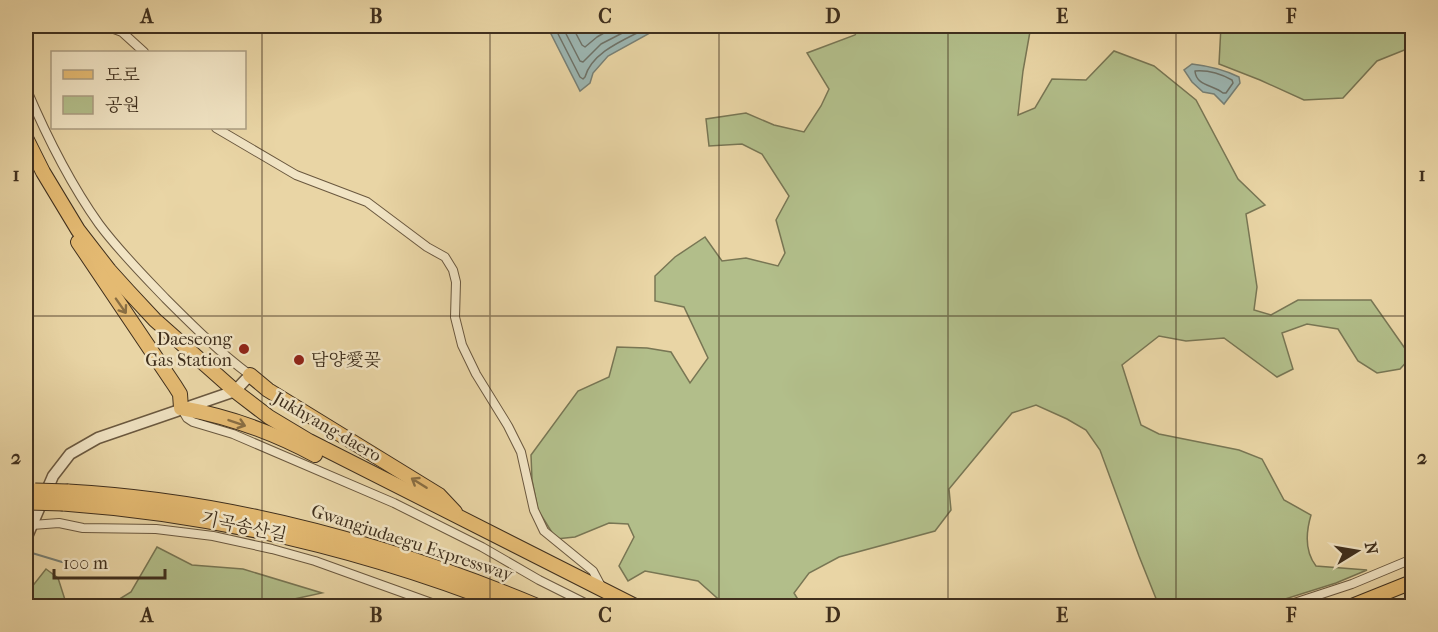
<svg xmlns="http://www.w3.org/2000/svg" width="1438" height="632" viewBox="0 0 1438 632" font-family="'IM FELL French Canon','Noto Serif KR',serif">
  <rect width="100%" height="100%" fill="#e9d5a5"/>
  <filter id="stains"><feTurbulence type="fractalNoise" baseFrequency=".00333" numOctaves="4"/><feColorMatrix values="0 0 0 0 .2 0 0 0 0 .09 0 0 0 0 .02 0 0 0 .5 -.17"/></filter>
  <radialGradient id="worn" r=".72"><stop offset=".6" stop-color="#630" stop-opacity="0"/><stop offset="1" stop-color="#630" stop-opacity=".3"/></radialGradient>
  <!-- green -->
  <g fill="#b2be8a" stroke="#787654" stroke-width="1.5">
    <path d="M860,26h171l-8,45 -5,44 17,-7 17,-29 34,1 28,-29 40,15 42,34 42,79 27,26 -19,9 11,73 -3,23 17,5 27,-15h73l40,57 -11,12 -23,4 -19,-12 -20,-32 -31,-5 -25,9 11,36 -16,8 -53,-39 -38,3 -27,-5 -37,29 19,60 18,9 80,16 23,9 22,41 27,15c-5,17 -6,37 5,51l51,4 -31,13 -73,23h-104l-20,-50 -39,-106 -14,-20 -19,-11 -31,-14 -24,8 -63,76 2,21 -16,21 -96,26 -30,16 -15,20 8,13h-72l-5,-1 -27,-24 -53,-10 -17,10 -9,-15 15,-29 -6,-13 -19,-1 -34,14 -19,2 -18,-29 -6,-30 -1,-25 47,-64 31,-14 8,-30 30,1 24,4 19,31 18,-25 -24,-51 -29,-6v-25l20,-19 30,-20 17,24 24,-3 32,8 7,-13 -9,-33 13,-24 -27,-42 -20,-10 -33,2 -3,-27 40,-6 28,12 30,7 17,-26 8,-17 -22,-36 48,-18z"/>
    <path d="M1221,26h191v21l-35,14 -34,37 -39,2 -44,-20 -41,-16z"/>
    <path d="M157,547l35,18 51,4 79,24 -37,8 -8,5h-169l23,-14z"/>
    <path d="M46,569l12,9 9,28h-41l1,-13z"/>
  </g>
  <!-- water -->
  <g fill="#9cb6b2" stroke="#778076" stroke-width="1.5">
    <path d="M547,26h108l-5,7 -42,23 -15,17 -3,10 -10,8z"/>
    <path d="M1192,64c17,2 31,5 47,13l1,6 -16,21 -10,-10 -11,-2 -11,-10 -8,-12z"/>
  </g>
  <g fill="none" stroke-linecap="round" stroke-linejoin="round">
    <!-- shore -->
    <g stroke="#6e7268" stroke-width="1.5">
      <path d="M554,26l26,51 3,2 2,-2c7,-25 39,-37 60,-48l3,-3"/>
      <path d="M562,26l18,35 3,1 18,-18 35,-18"/>
      <path d="M572,26l10,19 3,2 12,-10 19,-11"/>
      <path d="M1195,71c12,-1 26,3 37,9l1,3 -7,10h-3c-9,-8 -27,-7 -28,-22z"/>
    </g>
    <!-- stream -->
    <path stroke="#778076" stroke-width="2" d="M32,553l30,9"/>
    <defs>
      <g id="minor">
        <path d="M106,26l16,6 22,20"/>
        <path d="M26,88c20,47 43,94 73,136 20,27 44,51 67,75 27,27 53,53 84,76"/>
        <path d="M216,128l80,47 71,27 60,45 18,10 8,13 3,12 -1,35 7,28 14,29 32,52 13,26 13,58 10,21 49,40 9,17"/>
        <path d="M1411,184l1,1"/>
        <path d="M181,408l6,10 6,4 40,12 161,69 88,44 57,33 52,26"/>
        <path d="M32,525l27,-2 24,5 73,1 57,7 59,13 43,12 125,45"/>
        <path d="M1285,606l67,-22 60,-25"/>
        <path d="M1405,606l7,-2"/>
      </g>
      <path id="tertiary" d="M26,539l27,-63 17,-22 28,-16 137,-47 15,-16"/>
      <g id="primary">
        <path d="M26,138l17,34 35,58 31,40 19,21 27,29 80,71 34,26 40,24 326,165"/>
        <path d="M78,242l97,144 5,8 1,14c46,8 93,25 134,47"/>
        <path d="M250,375l18,15 171,105 16,17"/>
        <path d="M1352,606l60,-24"/>
      </g>
      <g id="motorway">
        <path d="M68,492c162,9 319,52 468,114"/>
        <path d="M63,503c155,11 301,46 445,103"/>
      </g>
    </defs>
    <!-- minor casing -->
    <use href="#minor" stroke="#6a583f" stroke-width="10"/>
    <!-- tertiary casing -->
    <use href="#tertiary" stroke="#6a583f" stroke-width="13"/>
    <!-- primary casing -->
    <use href="#primary" stroke="#3f2f1d" stroke-width="16"/>
    <!-- motorway casing -->
    <use href="#motorway" stroke="#3f2f1d" stroke-width="17"/>
    <!-- minor -->
    <use href="#minor" stroke="#f1e4c4" stroke-width="8"/>
    <!-- tertiary -->
    <use href="#tertiary" stroke="#f1e4c4" stroke-width="10"/>
    <!-- primary -->
    <use href="#primary" stroke="#e4ba72" stroke-width="14"/>
    <!-- motorway -->
    <use href="#motorway" stroke="#e4ba72" stroke-width="15"/>
    <defs>
      <g id="motorway-bridge">
        <path d="M35,491l33,1"/>
        <path d="M28,502l35,1"/>
      </g>
    </defs>
    <!-- motorway-bridge casing -->
    <use href="#motorway-bridge" stroke="#3f2f1d" stroke-width="17" stroke-linecap="butt"/>
    <!-- motorway-bridge -->
    <use href="#motorway-bridge" stroke="#e4ba72" stroke-width="15"/>
  </g>
  <!-- one-way arrows -->
  <defs><path id="oneway-shaft" d="M-6 0H5M1.5-3L5.5 0L1.5 3" fill="none" stroke-width="1.6" stroke-linecap="round" stroke-linejoin="round" transform="scale(1.5)"/></defs>
  <g stroke="#896e43">
    <use href="#oneway-shaft" transform="translate(121 306) rotate(55)"/>
    <use href="#oneway-shaft" transform="translate(237 423) rotate(19)"/>
    <use href="#oneway-shaft" transform="translate(419 483) rotate(-148)"/>
  </g>
  <!-- grid -->
  <path fill="none" stroke="#3f2f1d" stroke-width="1.5" stroke-opacity="0.55" d="M262,26v580M490,26v580M719,26v580M948,26v580M1176,26v580M26,316h1386"/>
  <!-- markers -->
  <g fill="#8f2418" stroke="#f1e4c4" stroke-width="2">
    <circle cx="244" cy="349" r="6"/>
    <circle cx="299" cy="360" r="6"/>
  </g>
  <g text-anchor="middle" dominant-baseline="central" stroke-width="5" stroke-linejoin="round" paint-order="stroke">
    <!-- poi labels -->
    <g font-size="18" fill="#3f2f1d" stroke="#f1e4c4" text-anchor="end">
      <text x="232" y="339">Daeseong<tspan x="232" dy="21">Gas Station</tspan></text>
      <text x="311" y="360" text-anchor="start">담양愛꽂</text>
    </g>
    <!-- street labels -->
    <g font-size="18" fill="#3f2f1d" stroke="#f1e4c4">
      <text transform="translate(327 427) rotate(30)">Jukhyang-daero</text>
      <text transform="translate(244 527) rotate(12)">기곡송산길</text>
      <text transform="translate(412 543) rotate(18)">Gwangjudaegu Expressway</text>
    </g>
  </g>
  <!-- margin -->
  <rect width="1438" height="632" fill="none" stroke="#e9d5a5" stroke-width="66"/>
  <!-- legend -->
  <rect x="51" y="51" width="195" height="78" fill="#f1e4c4" stroke="#aa9c81" stroke-width="1.5"/>
  <rect x="63" y="70" width="30" height="9" fill="#e4ba72" stroke="#aa9c81" stroke-width="1.5"/>
  <text x="105" y="81" font-size="18" fill="#3f2f1d">도로</text>
  <rect x="63" y="96" width="30" height="18" fill="#b2be8a" stroke="#aa9c81" stroke-width="1.5"/>
  <text x="105" y="111" font-size="18" fill="#3f2f1d">공원</text>
  <!-- north arrow -->
  <g transform="translate(1357 551) rotate(79)" stroke="#f1e4c4" stroke-width="4.5" paint-order="stroke">
  <path d="M0-4.5L10 22L0 15L-10 22Z" fill="#3f2f1d"/>
  <text y="-9" font-size="16" font-weight="bold" text-anchor="middle" fill="#3f2f1d">N</text>
  </g>
  <!-- scale -->
  <path d="M54 569v9h111v-9" fill="none" stroke="#3f2f1d" stroke-width="3"/>
  <text x="63" y="569" font-size="18" fill="#3f2f1d" stroke="#f1e4c4" stroke-width="4.5" paint-order="stroke">100 m</text>
  <rect x="33" y="33" width="1372" height="566" fill="none" stroke="#3f2f1d" stroke-width="2"/>
  <g font-size="20" text-anchor="middle" font-weight="bold" fill="#3f2f1d">
    <text x="147" y="23">A</text>
    <text x="376" y="23">B</text>
    <text x="605" y="23">C</text>
    <text x="833" y="23">D</text>
    <text x="1062" y="23">E</text>
    <text x="1291" y="23">F</text>
    <text x="16" y="181">1</text>
    <text x="1422" y="181">1</text>
    <text x="16" y="464">2</text>
    <text x="1422" y="464">2</text>
    <text x="147" y="622">A</text>
    <text x="376" y="622">B</text>
    <text x="605" y="622">C</text>
    <text x="833" y="622">D</text>
    <text x="1062" y="622">E</text>
    <text x="1291" y="622">F</text>
  </g>
  <rect width="100%" height="100%" filter="url(#stains)"/>
  <rect width="100%" height="100%" fill="url(#worn)"/>
</svg>
